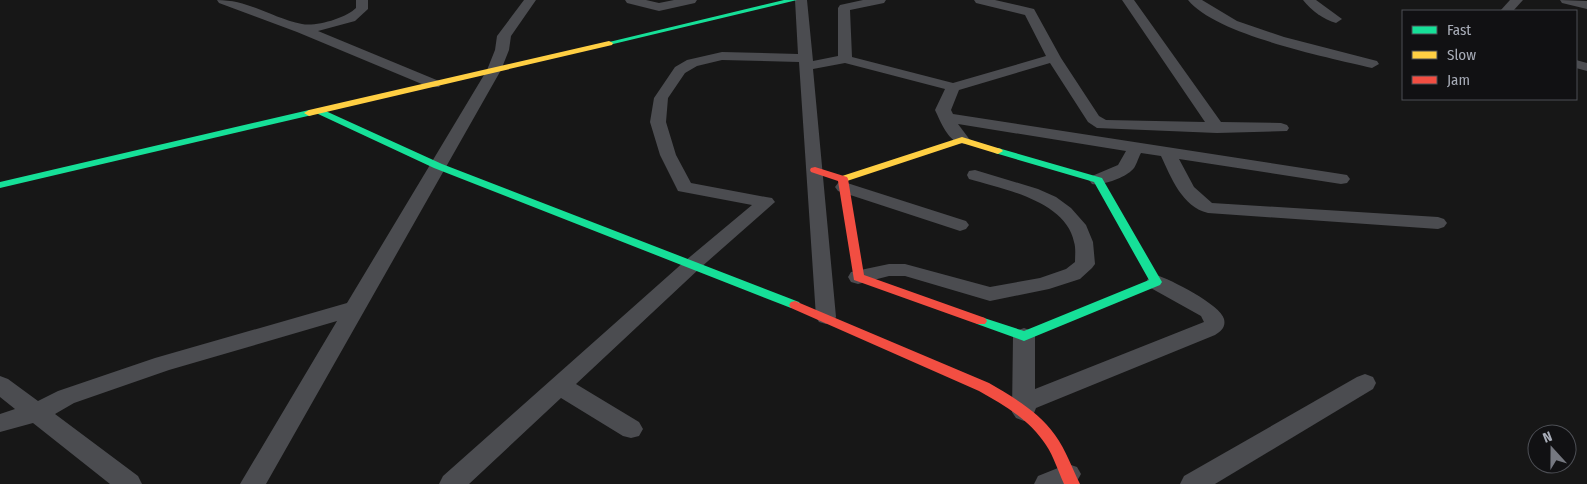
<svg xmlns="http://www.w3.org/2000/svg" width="1587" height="484" viewBox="0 0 1587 484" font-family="'Fira Sans Condensed',sans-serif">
  <rect width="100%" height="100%" fill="#171717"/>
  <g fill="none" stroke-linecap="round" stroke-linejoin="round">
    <!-- street -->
    <g fill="#4b4c50" fill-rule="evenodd">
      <path d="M217,0c33,0 54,18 85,24 14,3 44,-6 54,-16v-8h12v9l-13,12 -37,10 121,50 2,3 -2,3h-10l-132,-55 -78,-29z"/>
      <path d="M524,0h12l-25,36 -2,14 -8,20 -235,414h-26l97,-163 -168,49 -95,33 -19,11 83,62 4,8h-32l-77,-61 -33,9v-18l15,-5 -15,-12v-21l8,3 30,22 20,-10 97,-33 192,-55 140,-233 8,-20 2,-14z"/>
      <path d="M625,0h21l13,3 15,-3h23l-2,3 -36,8 -32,-8z"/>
      <path d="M795,0h12l6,61 25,-5v-48l2,-3 23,-5h23l-2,3 -34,7 2,47 101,26 93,-27 -21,-41 -49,-12 -2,-3h21l39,9 27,49 38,58 7,4 99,2 -83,-122h12l87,122 60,1 6,2 2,3 -2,3 -70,2 -120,-5 -9,-6 -38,-59 -91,27 -8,20 2,4 388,60 6,1 3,4 -3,4 -6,1 -162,-25 15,28 18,16 226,14 6,2 3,4 -3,4 -6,2 -230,-16c-26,-6 -37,-36 -47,-57l-20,-3c-3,5 -5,15 -10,18 -7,7 -30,15 -39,13l-3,-4 3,-4 26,-11 8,-14 -168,-27 12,16 -2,3c-18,5 -27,-21 -33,-33l10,-21 -100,-26 -32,6 23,248 -3,5 -7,2 -7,-2 -3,-5 -17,-255 -77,-2 -25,6 -12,7 -17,25 -2,24 10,33 15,28 75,14 6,1 3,4 -76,67 -123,115 63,38 4,7 -4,7 -8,2 -8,-2 -62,-38 -92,86h-30l4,-8 242,-215 67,-56 -74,-14 -18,-36 -10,-33 4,-24 21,-31 12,-7 35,-8 76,2z"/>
      <path d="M1188,0h14l35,21 47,16 93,24 2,3 -7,4c-45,-11 -156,-33 -184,-68z"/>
      <path d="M1303,0h13l26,19 -6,4c-12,-3 -25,-13 -33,-23z"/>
      <path d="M1510,0h13l-10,11h-13z"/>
      <path d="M1560,0l27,1v8l-25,-6z"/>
      <path d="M1576,60l11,3v8l-11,-3z"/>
      <path d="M975,170l63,19 18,8 15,11 15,17 7,17 2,22 -3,4 -12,11 -31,10 -59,12 -85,-25h-16l-31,8 -7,-2 -3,-5 3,-5 38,-8h16l85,23 50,-9 26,-9 9,-7c0,-6 1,-14 -1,-20 -8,-41 -71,-53 -105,-63l-2,-4 2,-4z"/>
      <path d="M844,182l122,39 3,4 -3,4 -6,2 -6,-2 -116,-38 -3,-4 3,-4z"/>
      <path d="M1156,275c14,4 65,30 68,44 2,8 -3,12 -9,16l-179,73 -4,10 -8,3 -8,-3 -4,-6 1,-76 3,-5 8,-3 8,3 3,5v53l169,-67 -3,-6 -52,-29 -3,-5 3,-5z"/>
      <path d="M1365,374l8,3 3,6 -3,6 -158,95h-35l4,-8 173,-99z"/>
      <path d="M1068,464l9,3 4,7 -4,7 -5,3h-38l4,-8z"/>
    </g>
    <!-- fast -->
    <g fill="#16e098" fill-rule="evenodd">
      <path d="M784,0h13l-188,45 -4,-2z"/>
      <path d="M319,108l123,56 357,138 2,3 -2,3h-8l-357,-140 -118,-55 -2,-2z"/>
      <path d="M309,110l5,3 -2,2 -312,73v-6z"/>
      <path d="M998,148l104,30 60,104 -2,3 -136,56 -47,-17 -2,-3 2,-3 4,-1 43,14 125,-51 -55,-98 -99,-29 -2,-2 2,-2z"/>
    </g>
    <!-- slow -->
    <g fill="#ffcf43" fill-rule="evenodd">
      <path d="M609,41l4,2 -1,2 -303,71 -5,-3 5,-3z"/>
      <path d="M962,137l39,12 2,2 -5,3 -36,-11 -115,38h-8l-1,-2 1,-2z"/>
    </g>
    <!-- jam -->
    <g fill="#f24e42" fill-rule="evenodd">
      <path d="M815,167l32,10 1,2 16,96 121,43 2,3 -2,3h-8l-123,-44 -16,-99 -27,-9 -1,-2 1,-2z"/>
      <path d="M795,301l194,82c24,14 50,29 66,52 11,15 17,33 25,49h-16c-6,-13 -10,-27 -18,-39 -16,-25 -42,-40 -67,-54l-188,-83 -2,-3 2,-3z"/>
    </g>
  </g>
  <!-- legend -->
  <rect x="1402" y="10" width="175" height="90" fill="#111113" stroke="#4d4f55"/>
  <rect x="1412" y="26" width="25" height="8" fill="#16e098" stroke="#4d4f55"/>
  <text x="1447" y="35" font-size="15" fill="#a8adb8">Fast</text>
  <rect x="1412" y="51" width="25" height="8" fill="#ffcf43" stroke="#4d4f55"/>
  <text x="1447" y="60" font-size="15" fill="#a8adb8">Slow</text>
  <rect x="1412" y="76" width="25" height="8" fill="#f24e42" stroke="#4d4f55"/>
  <text x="1447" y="85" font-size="15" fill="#a8adb8">Jam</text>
  <!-- north arrow -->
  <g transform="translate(1552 449) rotate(339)"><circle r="24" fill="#111113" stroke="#4d4f55"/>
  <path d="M0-4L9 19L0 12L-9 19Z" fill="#757880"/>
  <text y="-8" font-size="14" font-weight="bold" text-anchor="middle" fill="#a8adb8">N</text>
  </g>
</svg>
